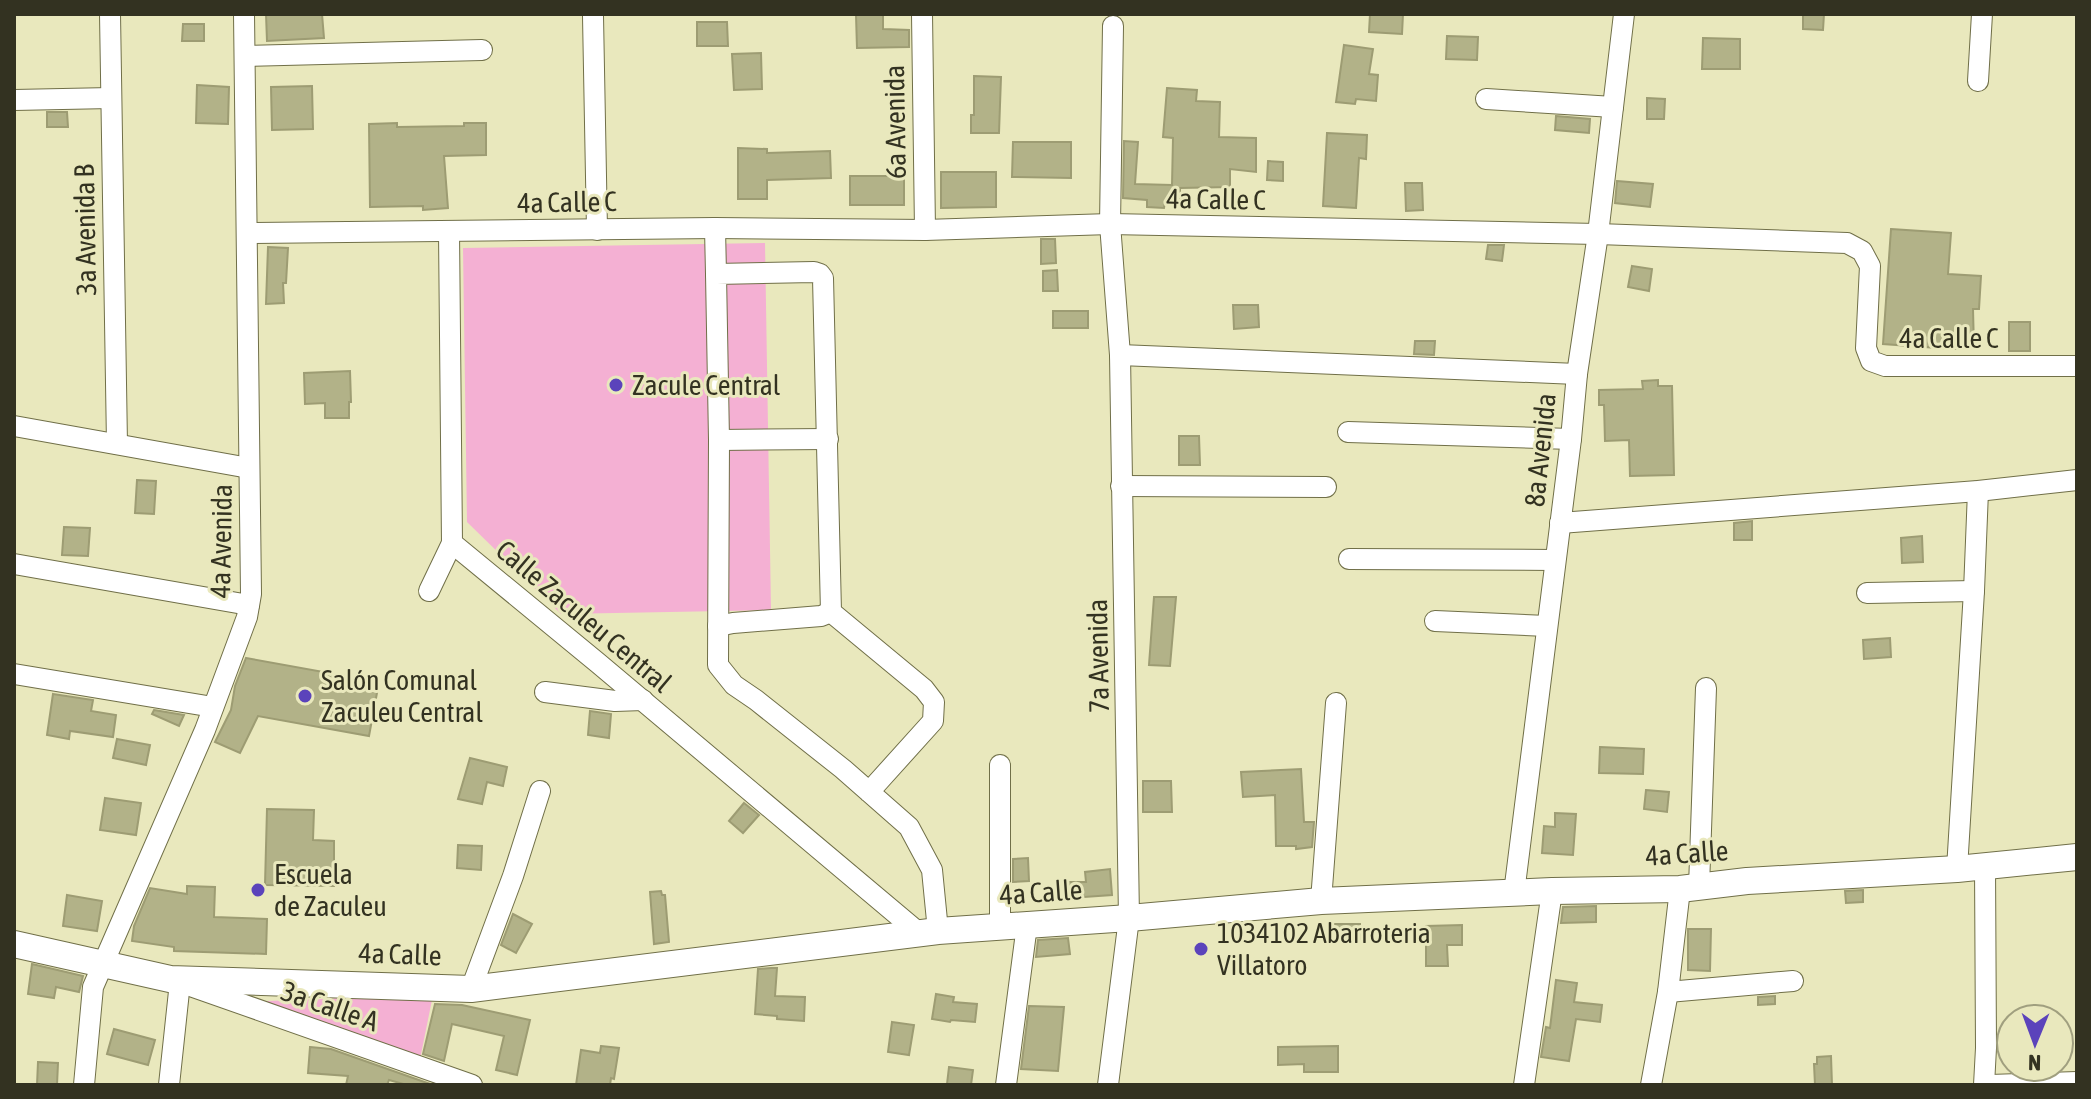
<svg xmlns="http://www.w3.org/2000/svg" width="2091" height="1099" viewBox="0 0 2091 1099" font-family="'Asap Condensed',sans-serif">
  <rect width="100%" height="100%" fill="#e9e8bd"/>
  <!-- green -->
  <g fill="#f4b0d3">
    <path d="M765,243l6,367 -210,4 -94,-92 -4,-274z"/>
    <path d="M433,995l-15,74 -176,-67z"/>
  </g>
  <!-- building -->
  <g fill="#b2b288" stroke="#9d9c73" stroke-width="2">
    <path d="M266,14h56l2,24 -57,3z"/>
    <path d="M1370,14h33l-1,20 -33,-2z"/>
    <path d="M1803,14h21l-1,16 -20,-1z"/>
    <path d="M856,15h27v14l26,1v17l-52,1z"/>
    <path d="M697,22h30l1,24h-31z"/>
    <path d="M183,24h21v17h-22z"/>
    <path d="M1447,36l31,1 -1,23 -31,-1z"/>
    <path d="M1703,38l37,1v30h-38z"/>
    <path d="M1344,45l29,4 -4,25 9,1 -2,26 -20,-2 -1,5 -19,-2z"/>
    <path d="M761,53l1,36 -28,1 -2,-36z"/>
    <path d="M974,76l27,1 -2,56h-28v-18h3z"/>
    <path d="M197,85l32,2 -1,37 -32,-1z"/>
    <path d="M312,86l1,43 -41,1 -1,-43z"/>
    <path d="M1167,88l30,2 -1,11 24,1 -1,35 37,1v34l-26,-3v18l-50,1v14h-15l-1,6 -17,-1v-7l-24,-2 1,-57 14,1 -3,42 37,1 1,-47 -10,-1z"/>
    <path d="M1647,98l18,1 -1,20h-17z"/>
    <path d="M47,112h20l1,15h-21z"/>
    <path d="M1556,116l34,3 -1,14 -34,-3z"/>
    <path d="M397,123v4l67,-1v-3h22v32l-42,1 4,52 -25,2v-4l-53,1 -1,-83z"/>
    <path d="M1327,133l40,2 -1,24 -7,-1 -3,50 -33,-2z"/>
    <path d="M1013,142h58v36l-59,-1z"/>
    <path d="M738,148l29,1v4l63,-2 1,27 -64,2v19h-29z"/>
    <path d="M1268,161l15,1v19l-16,-1z"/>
    <path d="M941,172h55v35l-55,1z"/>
    <rect x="850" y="176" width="54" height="29"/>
    <path d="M1617,181l36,3 -3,23 -35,-4z"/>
    <path d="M1405,183h17l1,27 -17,1z"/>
    <path d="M1891,229l60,4 -3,41 33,2 -2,33h-6l1,39 -22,1 -69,-5z"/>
    <path d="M1041,239h14l1,24 -15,1z"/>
    <path d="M1488,245h16l-2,16 -16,-2z"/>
    <path d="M268,247l20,1 -2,35h-3l1,20 -18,1z"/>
    <path d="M1632,266l20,3 -3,22 -21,-4z"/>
    <path d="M1057,270l1,21h-15v-20z"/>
    <path d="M1233,305h25l1,22 -25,2z"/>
    <rect x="1053" y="311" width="35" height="17"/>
    <rect x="2009" y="322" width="21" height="29"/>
    <path d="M1415,341h20l-1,14 -20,-1z"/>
    <path d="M350,371l1,31h-2v16h-24v-15l-20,1 -1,-31z"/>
    <path d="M1658,380v6h14l2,89 -44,1 -1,-36 -24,1 -1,-36h-5v-15l44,-1 -1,-8z"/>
    <path d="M1179,436h20l1,29h-21z"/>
    <path d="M137,480l19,1 -2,33 -19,-1z"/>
    <path d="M1752,521v19h-18v-17z"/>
    <path d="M64,527l26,1 -2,28 -26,-1z"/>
    <path d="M1922,536l1,26 -21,1 -1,-25z"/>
    <path d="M1154,597h22l-6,69 -21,-1z"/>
    <path d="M1890,638l1,19 -27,2 -1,-19z"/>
    <path d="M246,658l133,24 -10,54 -111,-20 -18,37 -25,-11 16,-32 4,-24z"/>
    <path d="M53,694l40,6 -2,11 25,4 -3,22 -43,-6 -1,8 -22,-4z"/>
    <path d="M154,710l30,5 -5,11 -27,-12z"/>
    <path d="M590,711l21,3 -2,24 -21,-3z"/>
    <path d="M117,739l33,6 -4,20 -33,-7z"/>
    <path d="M1600,747l44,2 -1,25 -44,-1z"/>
    <path d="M470,758l37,9 -4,19 -16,-4 -5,22 -24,-5z"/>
    <path d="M1301,769l3,53h10l-2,25 -16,2v-3h-20l-1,-51 -32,2 -2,-25z"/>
    <path d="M1143,781h28l1,31h-29z"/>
    <path d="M1646,790l23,2 -2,20 -23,-3z"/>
    <path d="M105,798l36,5 -5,32 -36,-5z"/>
    <path d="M744,803l15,12 -16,18 -14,-12z"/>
    <path d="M267,809l47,1 -1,30 21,1v45l-69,-1z"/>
    <path d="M1555,813l21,1 -3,41 -31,-2 2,-27 11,1z"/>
    <path d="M458,845l24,1 -1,24 -24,-2z"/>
    <path d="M1028,858l1,23 -16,1v-23z"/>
    <path d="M1110,869l2,26 -42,3 -1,-16h17l-1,-10z"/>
    <path d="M187,886l28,1 -1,30 53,2 -1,35 -92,-3v-4l-42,-6 2,-15 16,-38 37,6z"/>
    <path d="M1863,890v12l-17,1 -1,-12z"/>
    <path d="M661,891l1,4h3l4,47 -15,2 -4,-52z"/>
    <path d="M67,895l35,6 -5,30 -34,-5z"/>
    <path d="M1596,906v16l-35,1 2,-16z"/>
    <path d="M513,914l19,10 -16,29 -15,-8z"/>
    <rect x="1333" y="924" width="27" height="15"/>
    <path d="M1462,925v20h-15l1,21h-22v-40z"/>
    <path d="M1688,929h23l-1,42 -22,-1z"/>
    <path d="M1068,938l2,16 -34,3 2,-17z"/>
    <path d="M32,964l51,12 -4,16 -23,-5 -2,11 -26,-4z"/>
    <path d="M771,968h6l-2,28 30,1 -1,24 -27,-2v-3l-22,-2 3,-45z"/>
    <path d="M1556,980l21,3 -3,19 28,3 -2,17 -24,-3 -7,42 -28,-4 5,-30 4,1z"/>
    <path d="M936,994l18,3 -1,5 24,2 -2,18 -24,-2 -1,2 -18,-3z"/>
    <path d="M1775,996v8l-17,1v-8z"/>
    <path d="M435,1004l27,1 68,15 -13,55 -21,-5 8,-34 -52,-12 -8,37 -21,-7z"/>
    <path d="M1029,1006l35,1 -6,64 -37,-2z"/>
    <path d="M892,1022l22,3 -5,30 -21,-3z"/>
    <path d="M114,1029l41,11 -7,25 -41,-11z"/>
    <path d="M601,1046l18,2 -5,31 -3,-1 -1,7h-34l5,-35 19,3z"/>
    <path d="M1338,1046v26h-34v-8l-26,1v-18z"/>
    <path d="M310,1047l21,2 102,36h-26l-18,-5 -2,5h-41l2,-9 -40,-3z"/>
    <path d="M1831,1056l1,29h-17l-1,-21h3v-7z"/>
    <path d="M38,1062l20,1 -1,22h-20z"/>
    <path d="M949,1067l24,3 -2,15 -24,-1z"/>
  </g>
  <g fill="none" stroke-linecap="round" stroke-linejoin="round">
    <defs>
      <g id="minor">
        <path d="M110,14l7,430"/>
        <path d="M922,14l3,216"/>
        <path d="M593,16l4,214"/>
        <path d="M245,56l237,-6"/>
        <path d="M1978,81l4,-67"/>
        <path d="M1486,99l127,8"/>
        <path d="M14,100l97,-2"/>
        <path d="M715,228l1,46"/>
        <path d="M449,231l3,312 146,120 321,270"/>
        <path d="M247,233l468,-5 210,2 185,-6 488,10 249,9 15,8 8,15 -4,82 5,13 14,5h192"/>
        <path d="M1120,355l457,19"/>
        <path d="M14,426l235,42"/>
        <path d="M1348,432l223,7"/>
        <path d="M719,440l109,-1"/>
        <path d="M1121,486l205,1"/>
        <path d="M1560,523l418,-32 99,-11"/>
        <path d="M1349,559l206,1"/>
        <path d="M14,564l235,41"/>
        <path d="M429,591l23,-48"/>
        <path d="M1867,593l107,-2"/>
        <path d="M1435,621l112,5"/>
        <path d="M718,626l15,-3 88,-7 10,-4"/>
        <path d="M14,674l199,33"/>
        <path d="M545,692l70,9 28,-1"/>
        <path d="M1000,765v162"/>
        <path d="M869,792l64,-71 1,-19 -10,-13 -93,-77 -8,-334 -3,-4 -6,-2 -98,2 3,166 -1,225 16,20 22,15 87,69 66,58 23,43 6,61"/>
        <path d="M1957,869l17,-278 4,-100"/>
        <path d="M1699,887l7,-199"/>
        <path d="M1680,889l-12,103 125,-11"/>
        <path d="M1514,893l57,-454 6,-65 21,-140 26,-220"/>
        <path d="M1321,901l15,-198"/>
        <path d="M185,984l287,101"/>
        <path d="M471,989l42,-113 27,-85"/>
        <path d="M84,1085l9,-98 112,-257 42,-113 4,-23 -7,-580"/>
        <path d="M169,1085l11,-103"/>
        <path d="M1006,1085l21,-160"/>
        <path d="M1108,1085l21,-167 -9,-563 -10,-131 3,-198"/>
        <path d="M1524,1085l28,-194"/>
        <path d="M1651,1085l17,-93"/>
        <path d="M1984,1085l2,-37 -1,-183"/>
        <path d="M1990,1085l87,-3"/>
      </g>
      <path id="tertiary" d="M14,944l156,35 301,10 467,-58 191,-13 192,-17 231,-10 128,-2 67,-8 210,-12 120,-12"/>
    </defs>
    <!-- minor casing -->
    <use href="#minor" stroke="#706f48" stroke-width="22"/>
    <!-- tertiary casing -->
    <use href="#tertiary" stroke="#706f48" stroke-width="28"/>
    <!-- minor -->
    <use href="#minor" stroke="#fff" stroke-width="20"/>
    <!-- tertiary -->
    <use href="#tertiary" stroke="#fff" stroke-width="26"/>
  </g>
  <!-- markers -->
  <g fill="#5b43bb" stroke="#e9e8bd" stroke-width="3">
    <circle cx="616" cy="385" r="8"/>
    <circle cx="305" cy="696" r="8"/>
    <circle cx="258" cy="890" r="8"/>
    <circle cx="1201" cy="949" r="8"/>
  </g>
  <g text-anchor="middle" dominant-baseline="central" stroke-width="6" stroke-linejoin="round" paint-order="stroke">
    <!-- street labels -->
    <g font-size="28" fill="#333221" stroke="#e9e8bd">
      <text transform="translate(895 122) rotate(-91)">6a Avenida</text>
      <text transform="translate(1216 199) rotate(1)">4a Calle C</text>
      <text transform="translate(567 202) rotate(-1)">4a Calle C</text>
      <text transform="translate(85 230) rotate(-91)">3a Avenida B</text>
      <text x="1949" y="338">4a Calle C</text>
      <text transform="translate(1540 450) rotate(-84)">8a Avenida</text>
      <text transform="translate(221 541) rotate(-89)">4a Avenida</text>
      <text transform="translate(584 616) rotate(40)">Calle Zaculeu Central</text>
      <text transform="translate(1098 656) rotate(-91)">7a Avenida</text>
      <text transform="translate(1687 853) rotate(-4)">4a Calle</text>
      <text transform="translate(1041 892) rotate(-4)">4a Calle</text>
      <text transform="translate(400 954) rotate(2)">4a Calle</text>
      <text transform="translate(330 1006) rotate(19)">3a Calle A</text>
    </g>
    <!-- poi labels -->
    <g font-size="28" fill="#333221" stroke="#e9e8bd" text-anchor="start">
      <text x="632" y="385">Zacule Central</text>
      <text x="321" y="680">Salón Comunal<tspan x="321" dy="32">Zaculeu Central</tspan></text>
      <text x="274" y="874">Escuela<tspan x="274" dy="32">de Zaculeu</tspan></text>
      <text x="1217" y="933">1034102 Abarroteria<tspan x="1217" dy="32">Villatoro</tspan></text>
    </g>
  </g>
  <!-- border -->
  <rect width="2091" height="1099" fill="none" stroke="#333221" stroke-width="32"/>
  <!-- north arrow -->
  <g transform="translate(2035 1043) rotate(181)"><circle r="38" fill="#e9e8bd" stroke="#a09f7f" stroke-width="2"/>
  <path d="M0-6L14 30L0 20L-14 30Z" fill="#5b43bb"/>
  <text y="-12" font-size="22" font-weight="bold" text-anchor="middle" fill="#333221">N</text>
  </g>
</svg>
